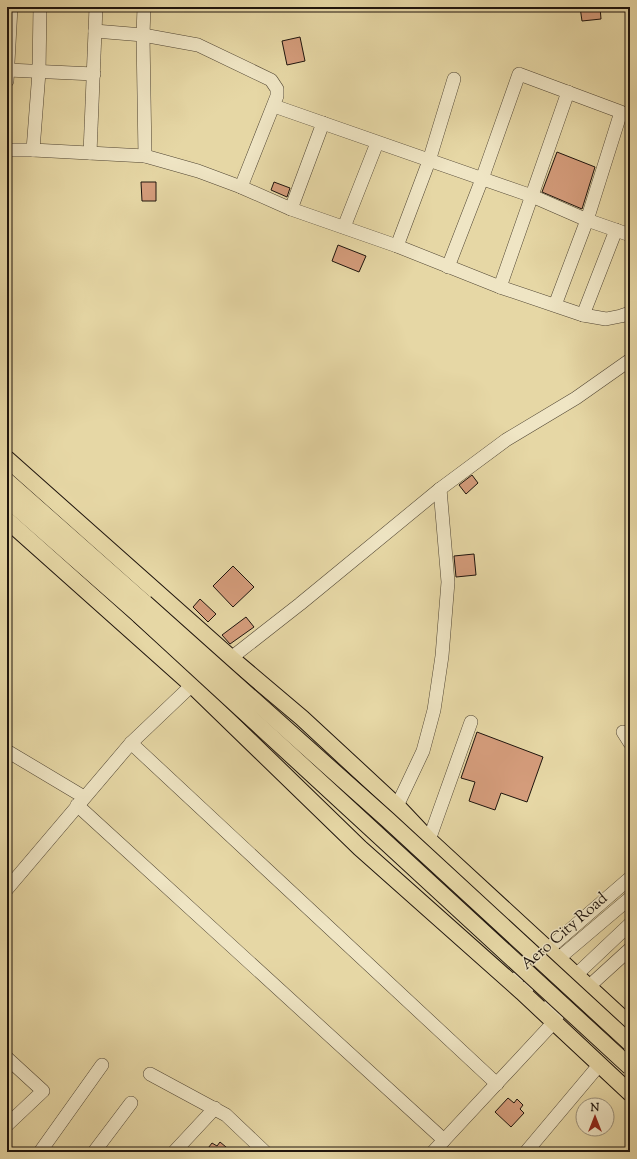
<svg xmlns="http://www.w3.org/2000/svg" width="637" height="1159" viewBox="0 0 637 1159" font-family="'Sorts Mill Goudy',serif">
  <rect width="100%" height="100%" fill="#e6d7a5"/>
  <filter id="stains"><feTurbulence type="fractalNoise" baseFrequency=".005" numOctaves="4"/><feColorMatrix values="0 0 0 0 .2 0 0 0 0 .09 0 0 0 0 .02 0 0 0 .5 -.17"/></filter>
  <radialGradient id="worn" r=".72"><stop offset=".6" stop-color="#630" stop-opacity="0"/><stop offset="1" stop-color="#630" stop-opacity=".3"/></radialGradient>
  <!-- building -->
  <g fill="#d49c7b" stroke="#1e140d">
    <path d="M580,7h20l1,12 -19,2z"/>
    <path d="M300,37l5,24 -18,4 -5,-24z"/>
    <path d="M557,152l38,15 -13,42 -40,-17z"/>
    <path d="M141,182h15v19h-14z"/>
    <path d="M274,182l16,6 -3,9 -16,-7z"/>
    <path d="M338,245l28,11 -7,16 -27,-11z"/>
    <path d="M472,475l6,8 -12,11 -7,-9z"/>
    <path d="M474,554l2,21 -20,2 -2,-21z"/>
    <path d="M233,566l21,21 -21,20 -20,-21z"/>
    <path d="M200,599l16,15 -8,8 -15,-15z"/>
    <path d="M246,617l8,10 -24,17 -8,-9z"/>
    <path d="M477,732l66,25 -16,45 -26,-9 -6,17 -26,-9 6,-19 -14,-4z"/>
    <path d="M508,1098l6,5 3,-4 6,6 -3,4 4,4 -13,14 -16,-15z"/>
    <path d="M220,1142l12,10h-27l7,-9 5,3z"/>
  </g>
  <g fill="none" stroke-linecap="round" stroke-linejoin="round">
    <defs>
      <g id="minor">
        <path d="M144,7l-1,28 2,121"/>
        <path d="M95,31l48,4 55,10 73,35 6,9v7l-36,91"/>
        <path d="M8,70l86,4"/>
        <path d="M7,81l4,-74"/>
        <path d="M274,106l258,90 55,24 43,15"/>
        <path d="M7,150h26l112,6 53,15 43,16 50,22 106,37 103,41 83,28 23,4 15,-3 9,-3"/>
        <path d="M33,150l6,-78 1,-65"/>
        <path d="M90,153l6,-146"/>
        <path d="M291,209l32,-86"/>
        <path d="M344,227l33,-84"/>
        <path d="M397,246l32,-85 25,-82"/>
        <path d="M448,267l34,-88 37,-105 102,38 -34,108 -32,85"/>
        <path d="M500,287l68,-195"/>
        <path d="M583,315l33,-85"/>
        <path d="M231,658l69,-54 140,-115 66,-49 70,-42 54,-38"/>
        <path d="M623,732l7,11"/>
        <path d="M131,743l366,341"/>
        <path d="M7,751l77,46"/>
        <path d="M77,805l367,335"/>
        <path d="M397,806l26,-55 11,-41 8,-54 6,-74 -8,-93"/>
        <path d="M429,840l42,-118"/>
        <path d="M7,889l124,-146 61,-58"/>
        <path d="M512,983l36,-34 82,-71"/>
        <path d="M522,992l36,-33 72,-61"/>
        <path d="M544,1012l32,-37 54,-51"/>
        <path d="M552,1020l78,-71"/>
        <path d="M7,1058l36,33 -36,34"/>
        <path d="M150,1074l76,41 39,37"/>
        <path d="M40,1152l62,-87"/>
        <path d="M94,1152l37,-49"/>
        <path d="M174,1152l41,-44"/>
        <path d="M433,1152l121,-130"/>
        <path d="M526,1152l74,-88"/>
      </g>
      <g id="major">
        <path d="M7,459l224,199 71,60 95,88 32,34 201,185"/>
        <path d="M7,481l138,122"/>
        <path d="M7,499l132,116"/>
        <path d="M7,520l185,165 168,163 162,144 108,101"/>
      </g>
    </defs>
    <!-- minor casing -->
    <use href="#minor" stroke="#504533" stroke-width="14"/>
    <!-- major casing -->
    <use href="#major" stroke="#1e140d" stroke-width="18"/>
    <!-- minor -->
    <use href="#minor" stroke="#efe5c4" stroke-width="13"/>
    <!-- major -->
    <use href="#major" stroke="#e6d7a5" stroke-width="16"/>
    <defs>
      <g id="major-bridge">
        <path d="M145,603l243,217 242,223"/>
        <path d="M139,615l491,452"/>
      </g>
    </defs>
    <!-- major-bridge casing -->
    <use href="#major-bridge" stroke="#1e140d" stroke-width="18" stroke-linecap="butt"/>
    <!-- major-bridge -->
    <use href="#major-bridge" stroke="#e6d7a5" stroke-width="16"/>
  </g>
  <g text-anchor="middle" dominant-baseline="central" stroke-width="3" stroke-linejoin="round" paint-order="stroke">
    <!-- street labels -->
    <g font-size="16" fill="#1e140d" stroke="#efe5c4">
      <text transform="translate(565 932) rotate(-41)">Aero City Road</text>
    </g>
  </g>
  <!-- margin -->
  <rect width="637" height="1159" fill="none" stroke="#e6d7a5" stroke-width="24"/>
  <rect x="8" y="8" width="621" height="1143" fill="none" stroke="#1e140d" stroke-width="2"/>
  <rect x="12" y="12" width="613" height="1135" fill="none" stroke="#1e140d"/>
  <!-- north arrow -->
  <g transform="translate(595 1117)"><circle r="19" fill="#efe5c4" stroke="#9b917b"/>
  <path d="M0-3L7 15L0 10L-7 15Z" fill="#8f2418"/>
  <text y="-6" font-size="11" font-weight="bold" text-anchor="middle" fill="#1e140d">N</text>
  </g>
  <rect width="100%" height="100%" filter="url(#stains)"/>
  <rect width="100%" height="100%" fill="url(#worn)"/>
</svg>
